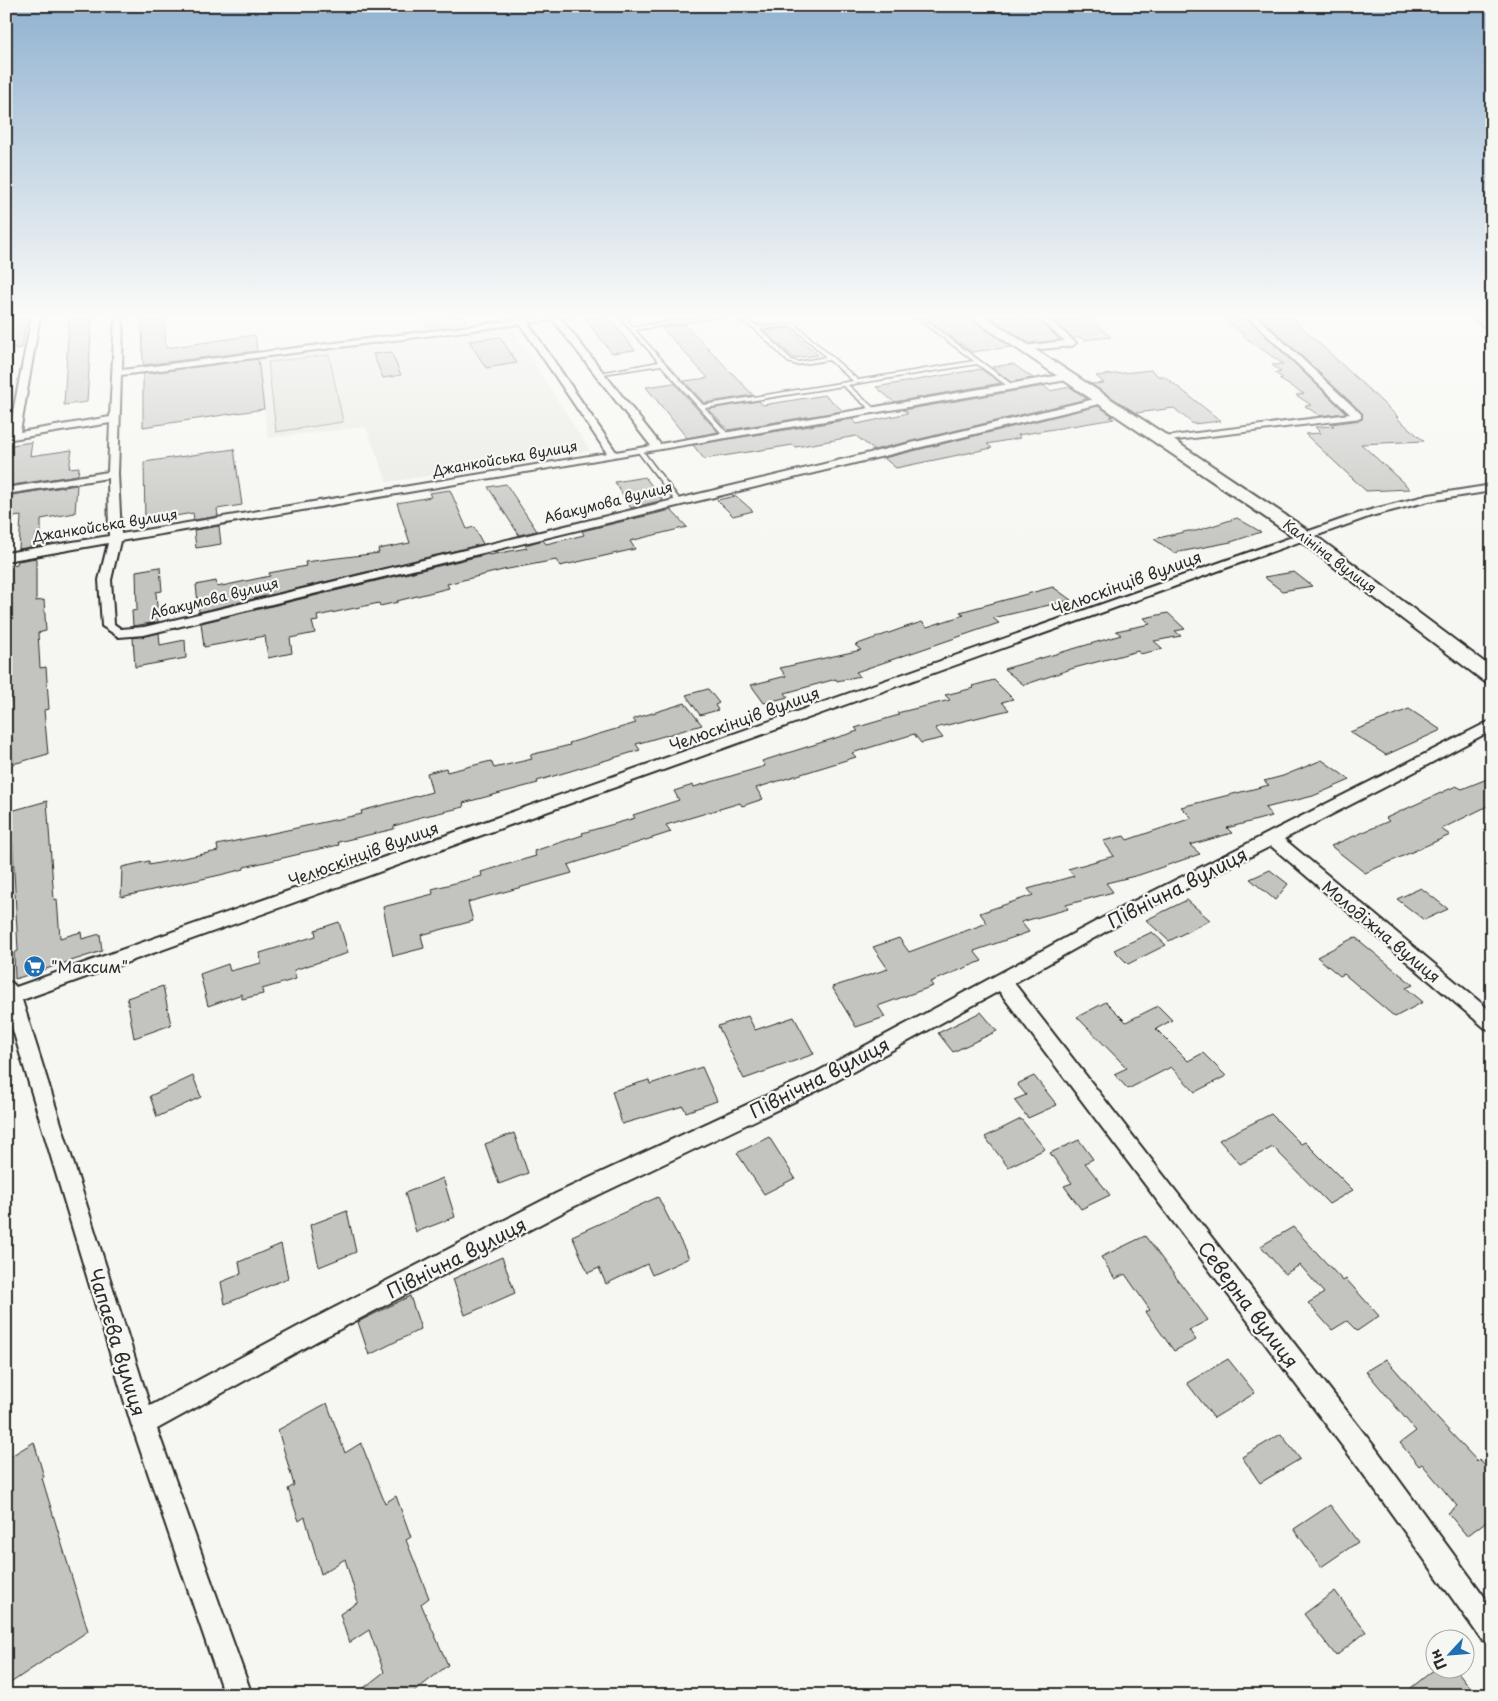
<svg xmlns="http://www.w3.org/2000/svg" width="1498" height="1701" viewBox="0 0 1498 1701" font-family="'Playpen Sans',sans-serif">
  <rect width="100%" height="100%" fill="#f6f6f2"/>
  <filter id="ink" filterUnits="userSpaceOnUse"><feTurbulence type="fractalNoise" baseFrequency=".02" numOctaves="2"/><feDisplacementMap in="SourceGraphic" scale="10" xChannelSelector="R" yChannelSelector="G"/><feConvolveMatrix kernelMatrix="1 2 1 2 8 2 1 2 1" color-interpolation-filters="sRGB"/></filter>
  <g filter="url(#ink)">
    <!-- built -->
    <path fill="#e7e7e3" d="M511,327l79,124 -203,31 -21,-55 -98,11 -10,-78z"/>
    <!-- green -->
    <g fill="#d9d9d5" stroke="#828280">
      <path d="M436,316h28l3,5 -40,6 -4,-9z"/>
      <path d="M329,355l14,67 -67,10 -8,-70z"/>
    </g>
    <!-- building -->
    <g fill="#c3c3c0" stroke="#2b2b2b">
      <path d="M142,316h22l2,32 89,-13 2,16 -114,14z"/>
      <path d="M607,316l28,34 -23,3 -27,-34z"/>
      <path d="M923,316h44l44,31 -39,5z"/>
      <path d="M988,316h45l27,24 -31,3z"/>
      <path d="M1048,316h38l25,21 -27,3 -4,-3 -7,1z"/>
      <path d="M1259,316h31l108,101h-2l2,2 26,22 -63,3 49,45 -44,2 -61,-57 16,-1 -6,-6 19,-1 -3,-2 30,-4 2,-6z"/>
      <path d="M27,317l-5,31 -16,2v-22h3l1,-9z"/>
      <path d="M1245,317h1l100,96 -26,3 -15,-10 6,-1 -15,-10 8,-1 -25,-15 4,-1 -8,-5 6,-1 -9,-7 11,-1 -33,-23 -26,-23z"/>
      <path d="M92,318l-5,84 -23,3 5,-85z"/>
      <path d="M685,324l68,71 -49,8 -20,-22 24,-3 -46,-50z"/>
      <path d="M788,328l30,27 -24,3 -30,-27z"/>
      <path d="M500,337l17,26 -31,5 -17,-27z"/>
      <path d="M391,352l10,23 -18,3 -10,-24z"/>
      <path d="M258,359l6,50 -121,18v-53z"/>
      <path d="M1013,364l20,14 -22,4 -19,-15z"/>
      <path d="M981,369l20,14 -107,19 -18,-15z"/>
      <path d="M1151,370l7,6h6l57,45 -28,3 -19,-16 -38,5 -45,-29 13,-1 -8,-7z"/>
      <path d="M674,383l44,49 -31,6 -41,-51z"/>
      <path d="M1044,386l6,5 20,-4 17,12 -213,51 -18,-14 -60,11 -3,-2 -89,14 -11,-14 159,-26 5,5 51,-11 -5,-3z"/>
      <path d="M825,395l18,16 -115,19 -19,-21 50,-8 4,4z"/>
      <path d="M1098,406l15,10 -3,1 4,2 -96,16 2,3 -33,6 5,4 -96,20 -12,-10z"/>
      <path d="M32,442l-2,14 42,-6 -3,18 10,-1 -1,8 -72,11v-40z"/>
      <path d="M234,449l8,56 -25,4 1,7 -24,4 -1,-7 -48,8 -1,-59z"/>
      <path d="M645,477l18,23 -32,8 -16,-26z"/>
      <path d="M506,484l31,47 -18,4 -31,-48z"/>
      <path d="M77,485l-2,28 -34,6v14l-5,1v12l-17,3 2,-33 -15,2v-22z"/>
      <path d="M450,490l17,39 7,-2 9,17 -284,68 -3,-27 20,-4 1,6 53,-11 -1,-3 37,-7 -1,-4 74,-9 -1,-4 32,-6 -13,-40 34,-6 -2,-4z"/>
      <path d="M736,496l17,15 -20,5 -16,-16z"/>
      <path d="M671,510l16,17 -57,14 5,8 -75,17 -4,-6 -53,10 -56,14 2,4 -52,13 1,1 -18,4 -1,-3 -62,13 1,5 -6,1 3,11 -25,5 2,15 -24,5 -3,-22 -61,11 -3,-24 287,-69 1,1 38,-7 -2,-3 18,-5 3,4 38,-9 -2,-4z"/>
      <path d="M1237,518l24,14 -30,10 -57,11 -20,-14 34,-8h8z"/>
      <path d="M219,526l2,18 -25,4 -2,-18z"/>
      <path d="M36,558v43l8,-1 2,31 -8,2 2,35 6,-1 3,42 -5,1 4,44 -35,10 -1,-26h-2l-1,-36 2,-1 -3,-72 2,-1 -3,-39 1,-23 9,-2 1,-3z"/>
      <path d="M160,567l2,24 -6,1 2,30 -25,4 -1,-15 5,-1 -1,-39z"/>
      <path d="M1294,572l18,14 -30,5 -18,-14z"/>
      <path d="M1053,587l18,13 -78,18 6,5 -143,49 4,4 -23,5 -1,-2 -51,14 3,4 -24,6 -13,-18 35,-9 -6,-8 81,-18 -6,-5 48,-17 19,-6 5,5 37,-12 -4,-3z"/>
      <path d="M1168,613l17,16 -10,2 6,5 -27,5 9,8 -23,5 -2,-3 -64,17 -50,17 -20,-16 117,-34 -5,-4 34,-7 -6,-6z"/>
      <path d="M159,633l1,12 25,-5 1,18 -51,9 -2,-29z"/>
      <path d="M994,680l19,19 -11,3 7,8 -74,18 8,10 -22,5 -7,-9 -62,19 4,4 -100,31 7,11 -21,7 -2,-3 -74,22 5,7 -103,33 4,8 -104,29 5,19 -52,14 3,13 -31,8 -10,-49 50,-13 -1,-5 50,-13 -1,-4 55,-16 -2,-5 49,-16 -1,-2 53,-15 -2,-3 46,-15 -5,-9 19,-6 1,2 71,-21 -3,-5 96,-30 -3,-3 44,-13 -2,-2 53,-13 -5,-5 29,-7 -2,-2z"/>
      <path d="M708,689l11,14 -4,2 3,5 -18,5 -14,-20z"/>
      <path d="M685,703l17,22 -66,19 4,6 -103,31 1,2 -75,20 1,4 -47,11v1l-23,7v3l-56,13 1,3 -39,8v1l-56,13v2l-24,6 -99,22 1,-30 27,-6v4l69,-14 -1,-6 145,-31 -1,-3 71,-19 -5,-19 19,-5 1,4 44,-11 3,7 38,-9 -2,-4 40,-10 -1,-2 67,-20 -3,-4z"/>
      <path d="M1409,709l32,21 -55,25 -36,-23z"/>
      <path d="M1322,760l28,20 -37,16 -48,12 7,8 -45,12 5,5 -42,12 10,9 -61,21 -33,8 7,9 -47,13 2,4 -47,13 8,10 -55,19 8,10 -52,21 3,4 -55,20 7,11 -29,10 -24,-40 56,-18 -15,-22 26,-9 10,14 78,-29 -7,-10 53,-18 -5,-6 46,-13 -6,-7 46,-13 -11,-15 21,-5 3,4 65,-22 -11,-11 88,-22 -5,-4 19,-5z"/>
      <path d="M1492,777v27l-51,25 9,6 -85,38 -34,-27 58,-25 -3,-3 70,-32 6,3z"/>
      <path d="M47,801l7,99 3,-1 3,39 21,-6 1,7 18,-5 2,17 -87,28 -1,-26 4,-2 -7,-140z"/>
      <path d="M1270,870l18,14 -13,16 -25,-21z"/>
      <path d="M1421,888l27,21 -24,11 -27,-21z"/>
      <path d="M1187,900l23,20 -41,21 -23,-21z"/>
      <path d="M339,922l9,31 -54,17 2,9 -34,10 1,5 -21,5v-5l-34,12 -8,-32 28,-10 2,7 31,-8 -1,-10 56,-17 -1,-6z"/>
      <path d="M1152,932l14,13 -38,19 -14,-14z"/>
      <path d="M1355,937l58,48 -7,3 17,14 -28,15 -51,-43 -4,2 -23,-19z"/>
      <path d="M163,986l8,39 -37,13 -7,-40z"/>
      <path d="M1106,1002l20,20 32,-16 14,14 -16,9 32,32 15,-8 23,23 -31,16 -24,-25 -43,22 -14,-15 13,-6 -50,-51z"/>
      <path d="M981,1012l16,19 -44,21 -15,-19z"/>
      <path d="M748,1016l7,14 39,-13 20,37 -70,25 -26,-53z"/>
      <path d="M702,1067l15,34 -31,11 -3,-6 -61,18 -10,-33 37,-11 1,4z"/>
      <path d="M193,1076l8,21 -44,20 -7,-21z"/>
      <path d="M1034,1076l23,29 -29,13 -14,-18 12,-5 -9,-11z"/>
      <path d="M1271,1114l30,30 4,-2 48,48 -24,14 -56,-57 -33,17 -21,-24z"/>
      <path d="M1021,1119l24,30 -37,18 -23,-30z"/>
      <path d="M514,1133l14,40 -29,11 -14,-40z"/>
      <path d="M769,1137l26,41 -31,16 -27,-41z"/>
      <path d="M1079,1140l14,19 -8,4 25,32 -29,14 -17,-23 8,-3 -22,-30z"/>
      <path d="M443,1178l12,39 -39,15 -11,-39z"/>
      <path d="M658,1197l31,61 -37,17 -5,-11 -41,20 -7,-16 -11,5 -16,-37z"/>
      <path d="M347,1211l9,41 -37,15 -9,-42z"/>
      <path d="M1293,1227l50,54 3,-2 33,37 -22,15 -10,-10 -15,9 -24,-27 16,-10 -24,-28 -15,9 -24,-28z"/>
      <path d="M1145,1236l63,84 -19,10 7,10 -22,11 -28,-39 4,-2 -25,-36 -10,5 -14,-22z"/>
      <path d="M281,1244l7,34 -63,26 -4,-22 20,-8 -2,-12z"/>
      <path d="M502,1257l13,36 -50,22 -12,-36z"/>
      <path d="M410,1296l11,33 -52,26 -11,-33z"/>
      <path d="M1228,1359l27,34 -41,25 -27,-35z"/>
      <path d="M1386,1359l51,59 40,43 2,-2 13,15v43l-25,19 -19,-23 9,-7 -35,-42 -3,2 -19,-23 16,-12 -50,-60z"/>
      <path d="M327,1403l18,50 16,-10 24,60 11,-7 15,41 -5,3 23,58 -8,6 27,61 -38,30h-55l29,-23 -15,-42 -20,13 -9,-29 18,-12 -13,-43 -24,15 -16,-57 -6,4 -11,-32 6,-4 -16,-55z"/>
      <path d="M1281,1434l19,25 -40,24 -18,-26z"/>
      <path d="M34,1442l10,35 -2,1 46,153 -82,55v-227z"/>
      <path d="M1330,1505l28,37 -37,25 -27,-38z"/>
      <path d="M1335,1591l31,41 -30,24 -32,-42z"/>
      <path d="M1436,1668h19l21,27h-74z"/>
    </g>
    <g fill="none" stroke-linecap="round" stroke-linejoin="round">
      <defs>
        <g id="lane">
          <path d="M618,316h5l10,11 76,-11h14l-88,14 68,75 150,-24 -24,-21 -32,5 -9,-3 -33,-33 -11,-6 -8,-7h5c21,18 31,7 54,8l63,56 116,-19 -60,-45h5l95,70 -5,1 -32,-23 -129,21 27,24 1,1 -3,2 -30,-26 -138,22 24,27 1,1 -3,2 -2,-1 -64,-72 -64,10v-1l2,-1 60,-11zM792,326l34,31 -28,5 -6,-2 -32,-31z"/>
          <path d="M638,450h4l38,50v2h-4l-38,-50z"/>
        </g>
        <g id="street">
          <path d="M32,316h8l-20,116 90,-15 5,-101h8l-1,54 395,-50 -2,-4h8l2,3 46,-3 -10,3 99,125 407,-70 5,3 -5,3 -947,161 -9,39 3,44 7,5 23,-2 959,-230 5,3 -5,3 -959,232 -25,2 -17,-11 -3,-46 9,-37 -102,18v-8l103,-17 -1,-58 -102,16v-6l102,-16 2,-49 -104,17v-6l3,-1zM553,320l98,126 -35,6 -88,-129zM520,324l87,129 -486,81 -3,-60 3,-99z"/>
          <path d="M1035,316h10l31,27 -4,3 -51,5 -1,-2 4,-3 41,-5z"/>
          <path d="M1247,316h9l105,98v4l-201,24v-4l4,-1 186,-23z"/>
          <path d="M1470,316h10l12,9v7z"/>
          <path d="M1492,485v6l-63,10 -58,15 -1349,484 128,406 151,-81 256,-132 256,-119 319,-172 360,-182v10l-76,41 -132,68 208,173v18l-7,-2 -214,-182 -127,64 -130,73 363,467 115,157v37l-10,-4 -123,-172 -360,-477 -172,95 -254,121 -256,134 -160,88 95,266h-28l-93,-272 -125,-416v-26l6,2 4,4 1347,-475 66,-17z"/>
        </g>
        <path id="secondary" d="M969,316h15l185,121 143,96 180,135v16l-7,-2 -185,-141z"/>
      </defs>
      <!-- lane casing -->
      <use href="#lane" stroke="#2b2b2b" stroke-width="3"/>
      <!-- street casing -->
      <use href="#street" stroke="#2b2b2b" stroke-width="4"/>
      <!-- secondary casing -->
      <use href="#secondary" stroke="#2b2b2b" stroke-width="4"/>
      <!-- lane -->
      <use href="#lane" fill="#f6f6f2" fill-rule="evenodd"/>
      <!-- street -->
      <use href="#street" fill="#f6f6f2" fill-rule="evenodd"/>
      <!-- secondary -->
      <use href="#secondary" fill="#f6f6f2" fill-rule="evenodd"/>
    </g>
  </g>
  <!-- sky -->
  <linearGradient id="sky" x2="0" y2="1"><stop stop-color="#91b2d0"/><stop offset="0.57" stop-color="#fbfbf9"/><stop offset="1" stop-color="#fbfbf9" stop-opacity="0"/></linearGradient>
  <rect width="1498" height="555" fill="url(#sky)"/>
  <!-- icons -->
  <defs>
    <symbol id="supermarket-disc" viewBox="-11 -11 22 22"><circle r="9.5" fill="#1f6fb2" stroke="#f6f6f2"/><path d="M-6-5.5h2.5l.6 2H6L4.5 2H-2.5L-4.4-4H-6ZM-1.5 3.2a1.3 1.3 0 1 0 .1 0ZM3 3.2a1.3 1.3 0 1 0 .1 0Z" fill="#fff"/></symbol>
  </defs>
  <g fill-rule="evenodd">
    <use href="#supermarket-disc" x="22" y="954" width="25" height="25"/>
  </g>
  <g text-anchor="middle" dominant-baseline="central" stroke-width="4.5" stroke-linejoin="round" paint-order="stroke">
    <!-- far-street labels -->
    <g font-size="14" fill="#2b2b2b" stroke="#f6f6f2">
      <text transform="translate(505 458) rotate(-10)">Джанкойська вулиця</text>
      <text transform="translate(608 502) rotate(-14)">Абакумова вулиця</text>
      <text transform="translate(105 525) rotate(-9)">Джанкойська вулиця</text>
      <text transform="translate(1330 556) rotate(37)">Калініна вулиця</text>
      <text transform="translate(214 598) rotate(-14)">Абакумова вулиця</text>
    </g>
    <!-- street labels -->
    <g font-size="16" fill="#2b2b2b" stroke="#f6f6f2">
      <text transform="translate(1126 582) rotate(-20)">Челюскінців вулиця</text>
      <text transform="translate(744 718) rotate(-20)">Челюскінців вулиця</text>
      <text transform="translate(363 853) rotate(-20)">Челюскінців вулиця</text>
      <text transform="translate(1382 931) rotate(40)">Молодіжна вулиця</text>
    </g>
    <!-- poi labels -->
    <g font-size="16" fill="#2b2b2b" stroke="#f6f6f2" text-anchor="start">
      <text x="51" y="966">"Максим"</text>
    </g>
    <!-- near-street labels -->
    <g font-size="19" fill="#2b2b2b" stroke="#f6f6f2">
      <text transform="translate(1177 887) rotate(-27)">Північна вулиця</text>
      <text transform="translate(819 1077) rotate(-27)">Північна вулиця</text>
      <text transform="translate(456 1257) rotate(-27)">Північна вулиця</text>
      <text transform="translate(1249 1304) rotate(53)">Северна вулиця</text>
      <text transform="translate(118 1342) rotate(73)">Чапаєва вулиця</text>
    </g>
  </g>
  <!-- margin -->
  <rect width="1498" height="1701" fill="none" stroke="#f6f6f2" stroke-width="25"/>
  <rect x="12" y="12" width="1473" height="1676" fill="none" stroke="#2b2b2b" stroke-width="2" filter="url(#ink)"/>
  <!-- north arrow -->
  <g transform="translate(1450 1654) rotate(244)"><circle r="24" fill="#f6f6f2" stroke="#a5a5a2"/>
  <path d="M0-4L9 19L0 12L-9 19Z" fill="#1f6fb2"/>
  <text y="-8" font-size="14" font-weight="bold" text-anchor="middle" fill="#2b2b2b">Пн</text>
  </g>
</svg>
